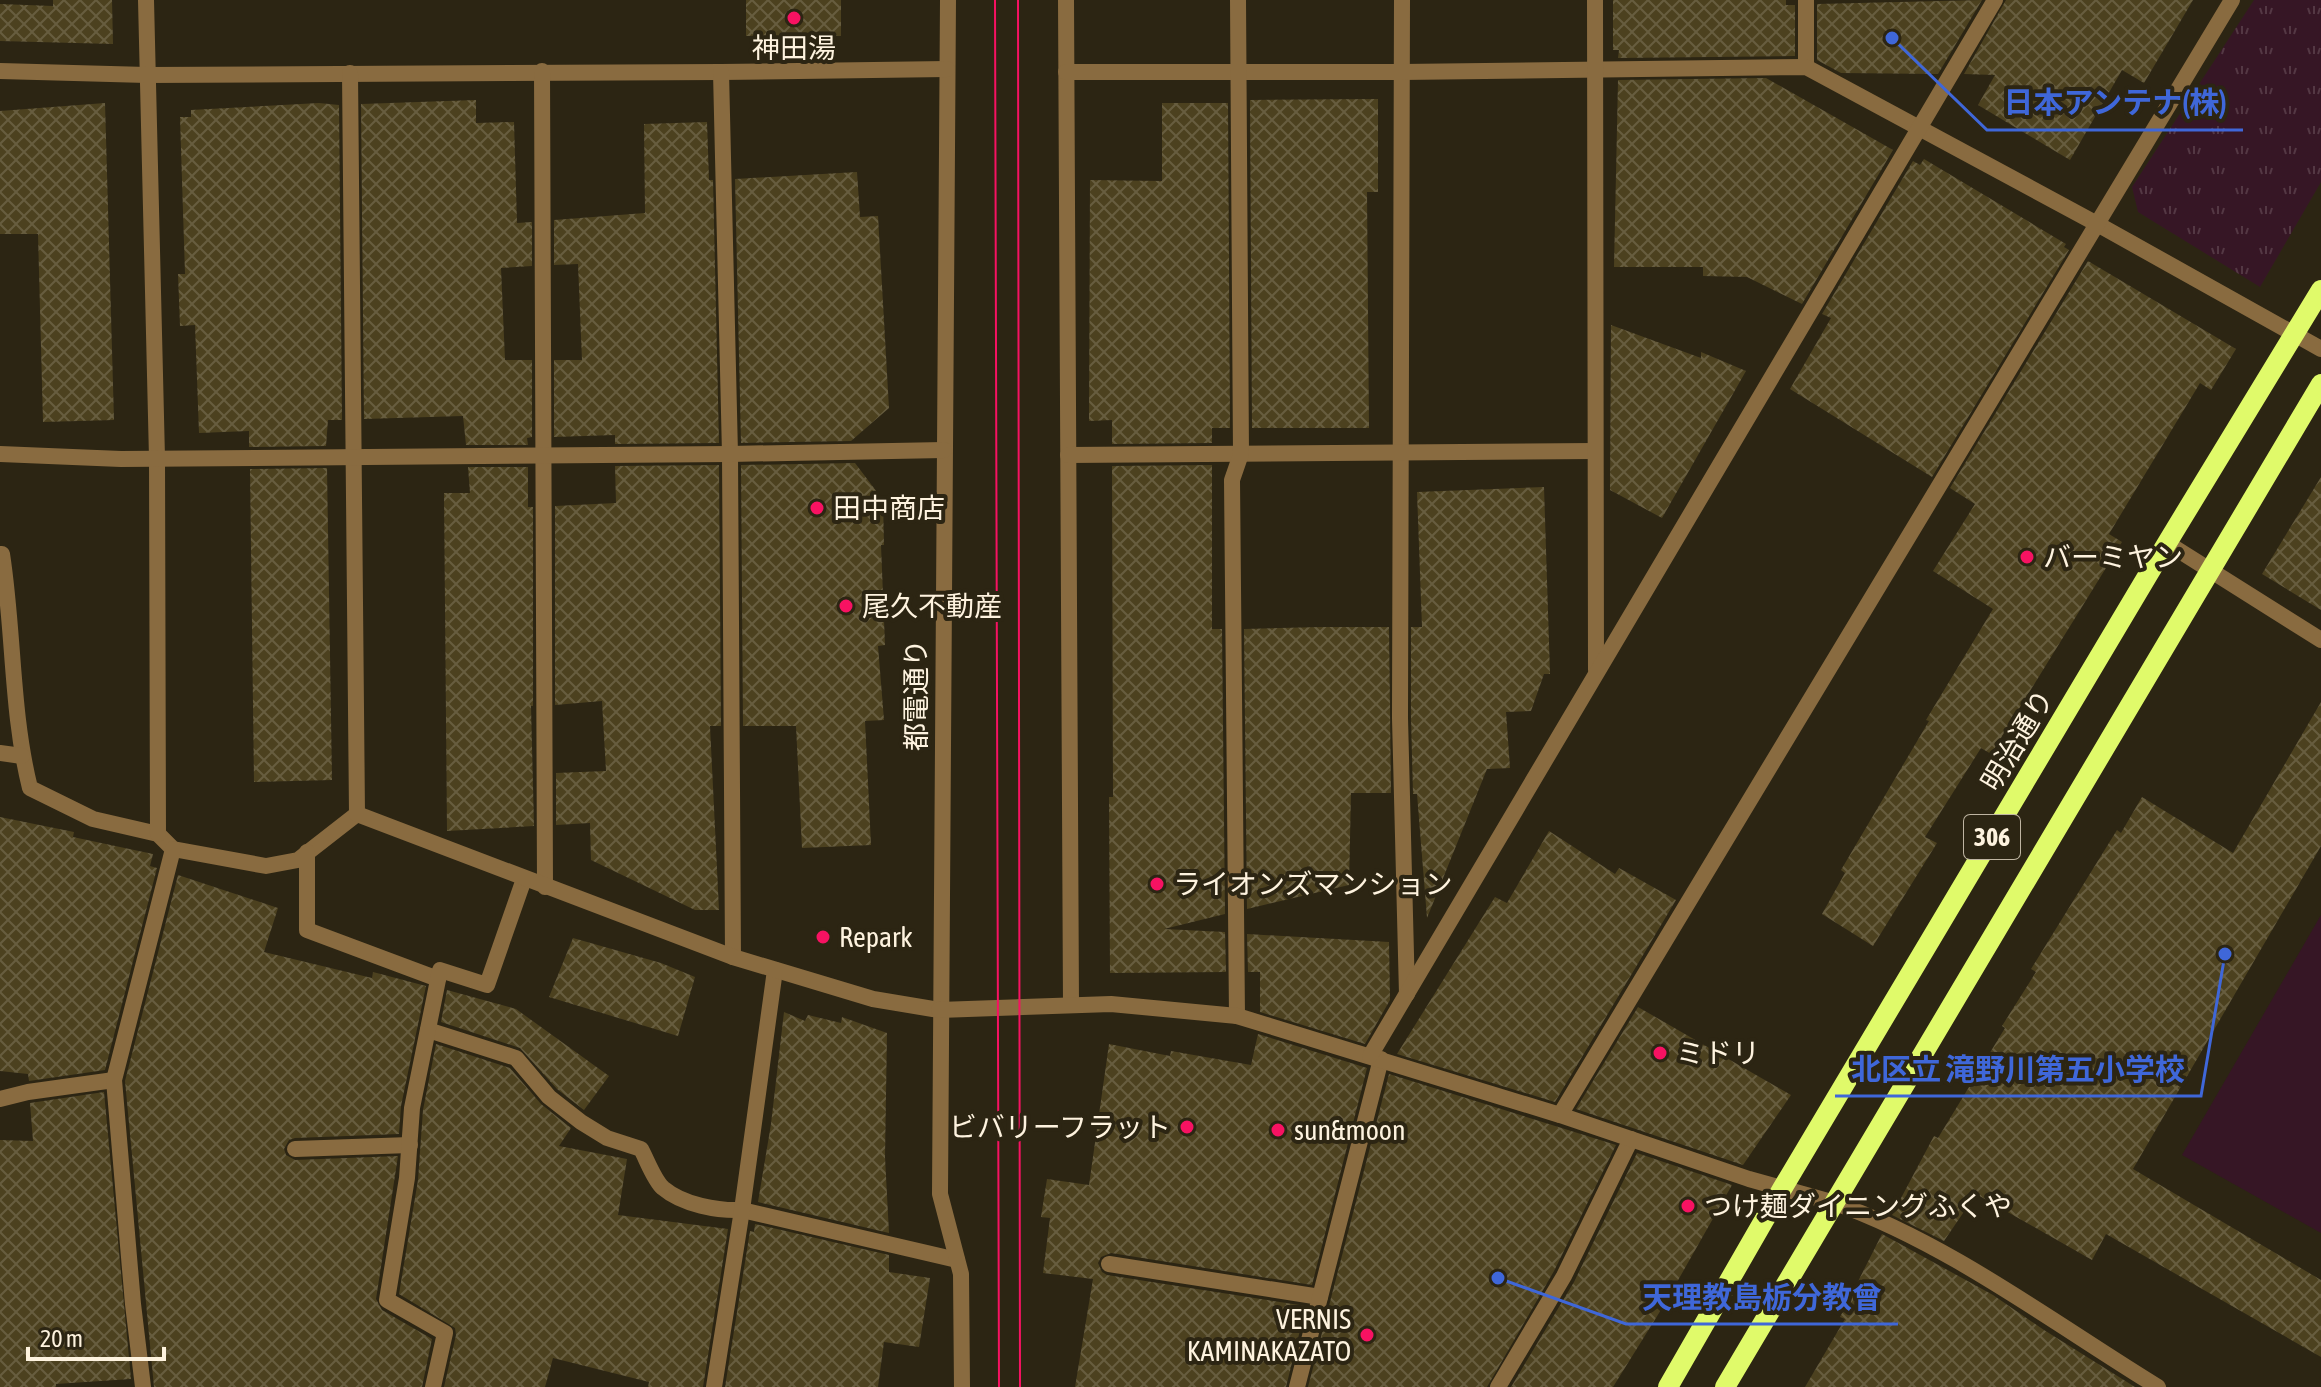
<svg xmlns="http://www.w3.org/2000/svg" width="2321" height="1387" viewBox="0 0 2321 1387" font-family="'Asap Condensed','Noto Sans JP',sans-serif">
  <defs>
    <pattern id="grass-tufts" width="24" height="20" patternUnits="userSpaceOnUse" patternTransform="scale(2)"><rect width="24" height="20" fill="#361625"/><path d="M3 7l-1-3M5 7V3M7 7l1-3M15 17l-1-3M17 17v-4M19 17l1-3" fill="none" stroke="#543844"/></pattern>
    <pattern id="building-cross-hatch" width="8" height="8" patternUnits="userSpaceOnUse" patternTransform="scale(2)"><rect width="8" height="8" fill="#4c411f"/><path d="M0 0l8 8M0 8l8-8" fill="none" stroke="#675d3f"/></pattern>
  </defs>
  <rect width="100%" height="100%" fill="#2c2513"/>
  <!-- grass -->
  <path fill="url(#grass-tufts)" d="M2254,0h67v182l-61,105 -122,-75 -6,-25z"/>
  <!-- pitch -->
  <path fill="#361625" d="M2321,915v318l-139,-78z"/>
  <!-- building -->
  <g fill="url(#building-cross-hatch)">
    <path d="M53,0h59l1,44 -113,-3v-37l53,2z"/>
    <rect x="746" y="0" width="95" height="36"/>
    <path d="M1613,0h173v5h9v51l-177,2 1,-8h-6z"/>
    <path d="M1982,0l-44,74 -97,-1 -24,-13v-56z"/>
    <path d="M2006,0h187l-49,83 -22,-13 -52,90 -92,-55 17,-30 -31,-1z"/>
    <path d="M1766,78l127,72 -91,154 -55,-27 -44,-1v-9h-89l4,-187z"/>
    <path d="M1378,99v93h-11l2,236h-117l-2,-328z"/>
    <path d="M476,100v23l38,-1 3,101 15,-1v44l-31,2 4,92h27v77l-5,1 1,7h-62l-3,-29 -99,3 -3,-315z"/>
    <path d="M105,103l9,317 -71,2 -5,-188h-38v-123z"/>
    <path d="M319,103l20,2 3,315h-14l-2,26 -77,1v-16l-50,2 -4,-108 -15,1 -2,-52h7l-5,-157h11v-7z"/>
    <path d="M1162,103h66l2,325h-18v15l-100,1v-24l-23,1 1,-241 72,1z"/>
    <path d="M707,122l2,58h4l6,263 -104,1v-9l-61,2v-77h28l-4,-96 -24,1v-45l91,-7 -1,-89z"/>
    <path d="M1924,159l142,85 -2,3 5,3 -137,227 -142,-88 41,-71 -9,-4 91,-153 7,4z"/>
    <path d="M857,172l3,45 18,-1 11,192 -38,33 -110,2 -6,-264z"/>
    <path d="M2088,261l148,88 -25,41 -11,-7 -91,151 13,8 -131,212 -10,-6 -56,89 12,6 -64,103 -51,-32 23,-41 -4,-3 88,-149 -3,-1 67,-111 -60,-38 42,-67 -25,-16z"/>
    <path d="M1611,325l90,33v-6l45,19 -84,147 -52,-28z"/>
    <path d="M855,463l28,37 1,45h-3l4,100 -7,1 6,74 -19,1 6,124 -69,3 -6,-122h-53l-2,-261z"/>
    <path d="M719,465l2,261h-11l9,184h-24l-104,-50 -1,-37 -34,2v-52l50,-2 -4,-70 -47,4v-199l61,-3 -1,-37z"/>
    <path d="M1212,465v164h10l3,285 -61,15 61,3 1,40 -116,1 -1,-176h4l-1,-331z"/>
    <path d="M468,467h60v40h5v199h-2l3,120 -87,5 -3,-338h26z"/>
    <path d="M327,468l5,312 -78,2 -4,-313z"/>
    <path d="M2321,477v133l-59,-36z"/>
    <path d="M1544,487l6,187h-6l-13,37 -25,1 4,56 -23,1 -60,149 -10,-124h-4l-2,-76v-91h11l-5,-135z"/>
    <path d="M1320,627h69l2,166h-40l-2,92 -102,24 -3,-280z"/>
    <path d="M2321,702v144l-188,323 188,111v77l-215,-123 -14,26 -116,-66 -32,47 -52,-26 42,-79 4,2 67,-110 -3,-2 34,-54 -5,-3 86,-139 4,3 21,-36 91,56z"/>
    <path d="M0,817l74,15 -1,5 80,17 -3,12 7,2 -52,202 -76,11 -1,-7 -28,-3z"/>
    <path d="M1549,831l66,43 4,-6 57,32 -121,202 -158,-48 98,-157 12,6z"/>
    <path d="M178,875l100,33 -14,44 108,26 1,-6 53,14 -25,120 -2,28 -104,4 -6,2 -5,9 2,6 9,5 103,-4 -22,143 6,11 50,29 -10,48h-268l-29,-306z"/>
    <path d="M1247,934l142,8 1,58 -25,44 -105,-32v-40h-12z"/>
    <path d="M573,938l88,25 34,14 -17,59 -129,-39z"/>
    <path d="M447,990l69,19 93,67 -25,34 -27,-21 -37,-41 -79,-26z"/>
    <path d="M1638,1007l153,88 -48,70 -167,-56z"/>
    <path d="M784,1012l21,9 3,-6 33,8 1,-6 45,16 -2,124 4,76 -131,-31 13,-78z"/>
    <path d="M1258,1034l109,34 -55,217 -201,-32 -10,4 -3,6 4,9 5,3 199,31 -20,81h-211l18,-108 -50,-6 7,-55 -9,-1 6,-38 42,6 20,-141 61,12 1,-5 80,14z"/>
    <path d="M436,1044l74,24 31,36 30,24 -12,18 68,13 -9,56 110,14 -25,158h-55l1,-5 -96,-24 -8,29h-101l12,-52 -1,-7 -56,-34 19,-114 5,-70z"/>
    <path d="M1389,1074l227,71 -62,126 -67,116h-179z"/>
    <path d="M104,1092l27,287 -75,5v3h-56v-247l33,1 -3,-38z"/>
    <path d="M1637,1153l95,32 -68,120 -51,82h-102l63,-105z"/>
    <path d="M755,1224l134,31v17l41,6 -11,69 -35,-5 -6,45h-153l25,-156 4,1z"/>
    <path d="M1882,1234l111,61 51,35 91,57h-330l40,-68 -5,-2z"/>
  </g>
  <g fill="none" stroke-linecap="round" stroke-linejoin="round">
    <!-- service -->
    <g stroke="#896b40" stroke-width="16">
      <path d="M0,554h2c12,77 9,158 28,234l63,31 65,15 15,15 93,17 32,-6 59,-46"/>
      <path d="M0,753l22,3"/>
      <path d="M307,852v78l131,49"/>
      <path d="M428,1030l88,28 33,39 32,25 26,16 34,11c6,11 13,31 22,39 20,17 55,23 79,22l215,50"/>
      <path d="M0,1099l28,-7 86,-12"/>
      <path d="M295,1149l115,-4"/>
      <path d="M1109,1264l211,33"/>
      <path d="M143,1387l-10,-83 -19,-224 59,-231"/>
      <path d="M433,1387l12,-54 -58,-33 20,-122 5,-70 28,-138 47,15 37,-106"/>
      <path d="M714,1387l28,-177 33,-240"/>
      <path d="M1297,1387l84,-328"/>
      <path d="M1498,1387l66,-111 67,-137"/>
    </g>
    <!-- minor -->
    <g stroke="#896b40" stroke-width="16">
      <path d="M146,0l11,458 1,376"/>
      <path d="M948,0l-8,1194 21,80 1,113"/>
      <path d="M1066,0l5,1005"/>
      <path d="M1402,0l-2,718 7,276"/>
      <path d="M1806,67v-67"/>
      <path d="M0,71l147,4 574,-3 226,-3"/>
      <path d="M542,71l3,816"/>
      <path d="M721,72l9,382 3,503"/>
      <path d="M1066,72h336l404,-5 293,158 222,124"/>
      <path d="M350,73l7,741 376,143 140,42 66,11"/>
      <path d="M0,454l121,5 609,-5 214,-4"/>
      <path d="M1068,455l527,-4"/>
      <path d="M2167,543l154,97"/>
      <path d="M1237,1016l-5,-536 9,-26 -3,-454"/>
      <path d="M1560,1115l672,-1115"/>
      <path d="M1835,1203c113,40 220,121 323,184"/>
    </g>
    <!-- tertiary -->
    <g stroke="#896b40" stroke-width="16">
      <path d="M1595,0l1,670"/>
      <path d="M939,1010l172,-6 126,12 323,99 189,64 86,24"/>
      <path d="M1370,1056l625,-1056"/>
    </g>
    <!-- primary -->
    <g stroke="#e0fa6a" stroke-width="20">
      <path d="M1668,1387l114,-198 385,-646 154,-253"/>
      <path d="M1725,1387l596,-1003"/>
    </g>
    <!-- tram -->
    <g stroke="#f71262" stroke-width="2">
      <path d="M995,0l4,1387"/>
      <path d="M1018,0l2,1387"/>
    </g>
  </g>
  <!-- markers -->
  <g fill="#f71262" stroke="#2c2513" stroke-width="3">
    <circle cx="794" cy="18" r="8"/>
    <circle cx="817" cy="508" r="8"/>
    <circle cx="2027" cy="557" r="8"/>
    <circle cx="846" cy="606" r="8"/>
    <circle cx="1157" cy="884" r="8"/>
    <circle cx="823" cy="937" r="8"/>
    <circle cx="1660" cy="1053" r="8"/>
    <circle cx="1187" cy="1127" r="8"/>
    <circle cx="1278" cy="1130" r="8"/>
    <circle cx="1688" cy="1206" r="8"/>
    <circle cx="1367" cy="1335" r="8"/>
  </g>
  <g text-anchor="middle" dominant-baseline="central" stroke-width="8" stroke-linejoin="round" paint-order="stroke">
    <!-- shield labels -->
    <rect fill="#2c2513" stroke="#bfb5a2" stroke-width="2" x="1964" y="815" width="56" height="44" rx="6"/>
    <g font-size="26" font-weight="bold" fill="#fef3df">
      <text x="1992" y="837">306</text>
    </g>
    <!-- poi labels -->
    <g font-size="28" fill="#fef3df" stroke="#2c2513" text-anchor="start">
      <text x="794" y="48" text-anchor="middle">神田湯</text>
      <text x="833" y="508">田中商店</text>
      <text x="2043" y="557">バーミヤン</text>
      <text x="862" y="606">尾久不動産</text>
      <text x="1173" y="884">ライオンズマンション</text>
      <text x="839" y="937">Repark</text>
      <text x="1676" y="1053">ミドリ</text>
      <text x="1171" y="1127" text-anchor="end">ビバリーフラット</text>
      <text x="1294" y="1130">sun&amp;moon</text>
      <text x="1704" y="1206">つけ麺ダイニングふくや</text>
      <text x="1351" y="1319" text-anchor="end">VERNIS<tspan x="1351" dy="32">KAMINAKAZATO</tspan></text>
    </g>
    <!-- street labels -->
    <g font-size="28" fill="#fef3df" stroke="#2c2513">
      <text transform="translate(916 695) rotate(-90)">都電通り</text>
      <text transform="translate(2017 740) rotate(-59)">明治通り</text>
    </g>
  </g>
  <!-- callouts -->
  <path fill="none" stroke="#3f67d9" stroke-width="3" d="M1892 38L1987 130H2243M2225 954L2201 1096H1835M1498 1278L1626 1324H1898"/>
  <g fill="#3f67d9" stroke="#2c2513" stroke-width="3">
    <circle cx="1892" cy="38" r="8"/>
    <circle cx="2225" cy="954" r="8"/>
    <circle cx="1498" cy="1278" r="8"/>
  </g>
  <g font-size="30" text-anchor="middle" font-weight="bold" fill="#3f67d9" stroke="#2c2513" stroke-width="8" stroke-linejoin="round" paint-order="stroke">
    <text x="2115" y="113">日本アンテナ(株)</text>
    <text x="2018" y="1080">北区立 滝野川第五小学校</text>
    <text x="1762" y="1308">天理教島栃分教曾</text>
  </g>
  <!-- scale -->
  <path d="M28 1347v12h136v-12" fill="none" stroke="#fef3df" stroke-width="4"/>
  <text x="40" y="1347" font-size="24" fill="#fef3df" stroke="#2c2513" stroke-width="6" paint-order="stroke">20 m</text>
</svg>
